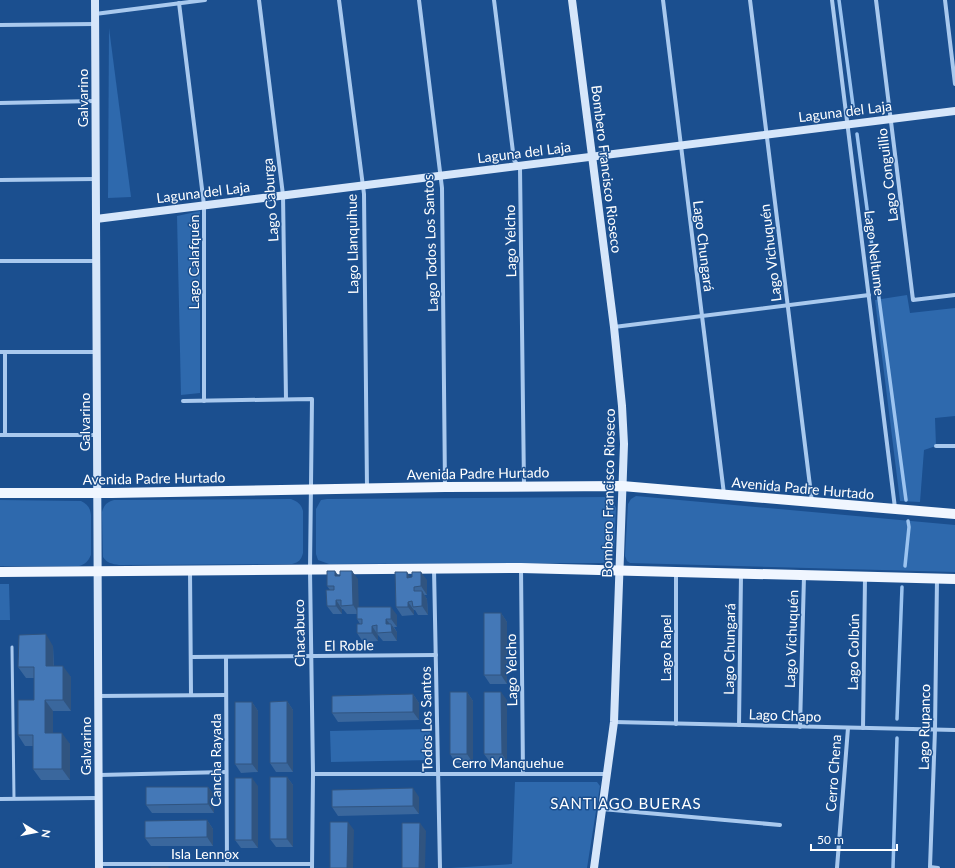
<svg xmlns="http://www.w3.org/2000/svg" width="955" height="868" viewBox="0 0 955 868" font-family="Lato,sans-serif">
  <rect width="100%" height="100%" fill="#1b4f8f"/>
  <!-- green -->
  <g fill="#2e69ad">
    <path d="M109,28l22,169 -23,1z"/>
    <path d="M200,211v182l-19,2 -4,-179z"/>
    <path d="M907,295l3,18 45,-5v108l-20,2 1,28 -12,4 -4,52 -20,-1 -25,-201z"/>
    <path d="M636,496l319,29v47l-325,-9 -3,-2 -2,-5 3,-52 3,-5z"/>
    <path d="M606,497l5,1 5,10 -2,46 -7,8 -5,1 -273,1 -11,-4 -2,-6v-45l5,-9 6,-1z"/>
    <path d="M291,499c7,3 10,5 12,12v42c-2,7 -4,9 -11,11l-173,1c-7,-1 -12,-2 -16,-8l-1,-45c2,-7 5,-10 12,-12z"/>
    <path d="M0,500l81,1c6,3 9,6 10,14v40c-3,6 -5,9 -12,11h-79z"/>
    <path d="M0,584h9l1,36h-10z"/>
    <path d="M430,729l2,31 -101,2 -1,-31z"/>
    <path d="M515,782h82l3,4 -13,82h-137l62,-4z"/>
  </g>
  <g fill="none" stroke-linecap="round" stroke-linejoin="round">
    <!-- stream -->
    <g stroke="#9cc4f0" stroke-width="3.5">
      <path d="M839,0l15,113"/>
      <path d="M857,134l49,366"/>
      <path d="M905,566l4,-39 -1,-6"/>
      <path d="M897,719l5,-132"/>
      <path d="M893,868l4,-130"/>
    </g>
    <!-- lane -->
    <path stroke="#a9c9ee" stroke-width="3" d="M12,647l2,151"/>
    <!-- street -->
    <g stroke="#a9c9ee" stroke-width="4">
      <path d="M259,0l24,195 3,204"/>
      <path d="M339,0l25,194 3,294"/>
      <path d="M419,0l23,188 3,298"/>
      <path d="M494,0l20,160 6,8 4,318"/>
      <path d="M663,0l61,494"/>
      <path d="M750,0l62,502"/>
      <path d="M832,0l63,508"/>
      <path d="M876,0l37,300 42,-5"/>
      <path d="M945,0l10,84"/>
      <path d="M179,3l25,202v196"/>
      <path d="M95,14l110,-14"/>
      <path d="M0,25l95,-1"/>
      <path d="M0,103l95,-2"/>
      <path d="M0,180l96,-1"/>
      <path d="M0,261h96"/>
      <path d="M614,327l255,-32"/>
      <path d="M0,352h97"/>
      <path d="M183,401l129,-2 -2,171 3,204 -1,94"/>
      <path d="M0,435h97"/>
      <path d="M5,435v-83"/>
      <path d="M936,446h19"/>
      <path d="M521,568l2,205"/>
      <path d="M434,569l6,299"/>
      <path d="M190,570l1,125"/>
      <path d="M676,573v151"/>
      <path d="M937,579l-2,151 -5,137 8,1"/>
      <path d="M191,657l245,-2"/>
      <path d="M226,657l1,207"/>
      <path d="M98,696l128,-1"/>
      <path d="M614,722l341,8"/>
      <path d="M739,725l2,-150"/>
      <path d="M800,727l4,-151"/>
      <path d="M863,728l2,-150"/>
      <path d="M313,774h294"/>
      <path d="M99,775l127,-3"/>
      <path d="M0,799l98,-1"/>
      <path d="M602,809l178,16"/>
      <path d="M99,864h213"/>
      <path d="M837,868l11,-140"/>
    </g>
    <!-- secondary -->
    <g stroke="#d6e6fa" stroke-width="8">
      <path d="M95,0l4,868"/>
      <path d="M572,0l42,327 8,79 2,38 -10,278 -20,146"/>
      <path d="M96,219l859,-108"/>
    </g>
    <!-- primary -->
    <g stroke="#f0f6ff" stroke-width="10">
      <path d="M0,493h112l333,-6 177,-1 333,28"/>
      <path d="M0,572l521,-4 434,11"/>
    </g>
  </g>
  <!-- wall -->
  <g fill="#3a679d">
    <path d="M339,576l19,3v28l39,8v12h-3l3,5v9h-14l-5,-6v6l-15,1 -6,-9 3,-9 -3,-5v-5h-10l-4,-5h-1v5h-9l-6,-8 3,-16 -3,-4z"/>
    <path d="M411,577l16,3v15h-3l3,4 1,16h-10l-3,-5h-1v5l-12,1 -6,-9z"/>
    <path d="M501,613l6,9v62h-17l-6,-9z"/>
    <path d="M53,646l1,20 17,11v34h-18v22l17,11v36h-29l-8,-11v-23h-8l-7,-11 16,-35v-22h-8l-8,-11z"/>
    <path d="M467,692l6,9v62h-17l-6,-9z"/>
    <path d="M413,694l6,9v17l-81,2 -6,-9z"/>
    <path d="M507,700v62h-17l-6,-8z"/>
    <path d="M287,701l6,9v62h-17l-6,-9z"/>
    <path d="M252,702l6,9v61l-17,1 -6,-9z"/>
    <path d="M287,777l6,8v62h-17l-6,-8z"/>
    <path d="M258,786v62h-17l-6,-8z"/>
    <path d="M208,787l6,8v18h-62l-6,-8z"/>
    <path d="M419,797v17l-81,2 -6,-9z"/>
    <path d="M207,820l6,9v17h-62l-6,-8z"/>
  </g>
  <!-- shaded-wall -->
  <g fill="#305480">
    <path d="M335,571l6,8 -6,-3z"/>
    <path d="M352,571l6,8 1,35 -6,-9z"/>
    <path d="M407,572l6,9 -6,-3z"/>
    <path d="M421,572l6,8v15l-6,-9z"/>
    <path d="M422,591l5,8 1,16 -6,-9z"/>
    <path d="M336,600l6,9v5l-6,-8z"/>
    <path d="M408,602l6,8v5l-6,-8z"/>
    <path d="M391,607l6,8v12l-6,-8z"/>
    <path d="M501,613l6,9v62l-6,-9z"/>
    <path d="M386,619l6,8 -1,-3 6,8v9l-11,-17z"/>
    <path d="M372,626l6,9v6l-6,-8z"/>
    <path d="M46,634l7,12 1,31 -8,-11z"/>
    <path d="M63,666l8,11v34l-8,-11z"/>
    <path d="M467,692l6,9v62l-6,-9z"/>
    <path d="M501,692l6,8v62l-5,-8z"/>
    <path d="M413,694l6,9v17l-6,-8z"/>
    <path d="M45,700l8,11v33l-8,-11z"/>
    <path d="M287,701l6,9v62l-6,-9z"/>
    <path d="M252,702l6,9v61l-6,-8z"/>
    <path d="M62,733l8,11v36l-8,-11z"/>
    <path d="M287,777l6,8v62l-6,-8z"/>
    <path d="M252,778l6,8v62l-6,-8z"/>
    <path d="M208,787l6,8v18l-6,-9z"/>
    <path d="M413,788l6,9v17l-6,-8z"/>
    <path d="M207,820l6,9v17l-6,-9z"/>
    <path d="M348,822l6,8 -1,38h-6z"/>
    <path d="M420,823l6,8 -1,37h-6z"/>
  </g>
  <!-- building -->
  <g fill="#4478b7" stroke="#305480">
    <path d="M327,571h8v5h5v-5h12l1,34 -12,1v-6h-5v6h-9l-1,-16h8v-4h-7z"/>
    <path d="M395,572h12v6l5,-1v-5h9v14l-7,1v4h8v15l-9,1 -1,-6 -4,1v5h-12z"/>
    <path d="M357,607h34v12h-5v5h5l1,8 -15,1v-8l-5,1v7h-15v-9h5v-5h-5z"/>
    <rect x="484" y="613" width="17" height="62"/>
    <path d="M46,634v32h17v34h-18v33h17v36h-29v-34h-15v-35h16v-33h-16l1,-32z"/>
    <rect x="450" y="692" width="17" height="62"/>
    <path d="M484,692h17l1,62h-18z"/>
    <path d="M413,694v18l-81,1v-17z"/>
    <path d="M287,701v62h-17v-61z"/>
    <rect x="235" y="702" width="17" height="62"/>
    <rect x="270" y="777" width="17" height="62"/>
    <rect x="235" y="778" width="17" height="62"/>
    <path d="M146,787h62v17l-62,1z"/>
    <path d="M413,788v18l-81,1v-17z"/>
    <path d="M207,820v17l-62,1v-17z"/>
    <path d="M330,822h18l-1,46h-17z"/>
    <path d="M402,823h18l-1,45h-17z"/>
    <rect x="151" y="867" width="17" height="1"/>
  </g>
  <g text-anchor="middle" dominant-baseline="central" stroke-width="3" stroke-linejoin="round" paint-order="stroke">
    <!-- street labels -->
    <g font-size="14" fill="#fff" stroke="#1b4f8f">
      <text transform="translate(82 98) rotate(-90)">Galvarino</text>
      <text transform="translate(845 111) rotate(-7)">Laguna del Laja</text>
      <text transform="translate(524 152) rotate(-7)">Laguna del Laja</text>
      <text transform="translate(607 169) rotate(83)">Bombero Francisco Rioseco</text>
      <text transform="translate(887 175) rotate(-97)">Lago Conguillio</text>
      <text transform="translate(203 192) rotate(-7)">Laguna del Laja</text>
      <text transform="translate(270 200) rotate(-94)">Lago Caburga</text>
      <text transform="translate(510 241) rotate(-91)">Lago Yelcho</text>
      <text transform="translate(430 243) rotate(-92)">Lago Todos Los Santos</text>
      <text transform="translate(352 244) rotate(-91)">Lago Llanquihue</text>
      <text transform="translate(704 246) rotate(83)">Lago Chungará</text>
      <text transform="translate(770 253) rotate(-97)">Lago Vichuquén</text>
      <text transform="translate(875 253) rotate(83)">Lago Neltume</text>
      <text transform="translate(193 262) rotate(-90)">Lago Calafquén</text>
      <text transform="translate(84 422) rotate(-90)">Galvarino</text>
      <text transform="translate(478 473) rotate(-1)">Avenida Padre Hurtado</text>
      <text transform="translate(154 478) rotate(-1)">Avenida Padre Hurtado</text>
      <text transform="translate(803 488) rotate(5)">Avenida Padre Hurtado</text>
      <text transform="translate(608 493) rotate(-89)">Bombero Francisco Rioseco</text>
      <text transform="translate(299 633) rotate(-91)">Chacabuco</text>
      <text transform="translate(791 639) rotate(-88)">Lago Vichuquén</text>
      <text transform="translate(349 645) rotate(-1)">El Roble</text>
      <text transform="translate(665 648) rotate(-90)">Lago Rapel</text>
      <text transform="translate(729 649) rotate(-89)">Lago Chungará</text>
      <text transform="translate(853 652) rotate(-89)">Lago Colbún</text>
      <text transform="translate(511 670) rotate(-91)">Lago Yelcho</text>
      <text transform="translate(785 715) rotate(2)">Lago Chapo</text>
      <text transform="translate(426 719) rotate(-91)">Todos Los Santos</text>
      <text transform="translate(924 727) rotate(-89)">Lago Rupanco</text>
      <text transform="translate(85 746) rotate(-90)">Galvarino</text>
      <text transform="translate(215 760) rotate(-90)">Cancha Rayada</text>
      <text x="508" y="762">Cerro Manquehue</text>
      <text transform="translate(833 773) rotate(-86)">Cerro Chena</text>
      <text x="205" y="853">Isla Lennox</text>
    </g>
    <!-- neighbourhood labels -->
    <g font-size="15" letter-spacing="1" fill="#fff" stroke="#1b4f8f">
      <text x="626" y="803">SANTIAGO BUERAS</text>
    </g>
  </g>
  <!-- north arrow -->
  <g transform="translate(36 832) rotate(100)" stroke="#1b4f8f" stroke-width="3" paint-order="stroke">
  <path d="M0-3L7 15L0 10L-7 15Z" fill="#ffffff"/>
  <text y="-6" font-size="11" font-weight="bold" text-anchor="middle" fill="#ffffff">N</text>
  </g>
  <!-- scale -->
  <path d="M811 844v6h86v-6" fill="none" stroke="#ffffff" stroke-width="2"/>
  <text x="817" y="844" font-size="12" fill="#ffffff" stroke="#1b4f8f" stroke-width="3" paint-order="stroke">50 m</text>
</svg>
